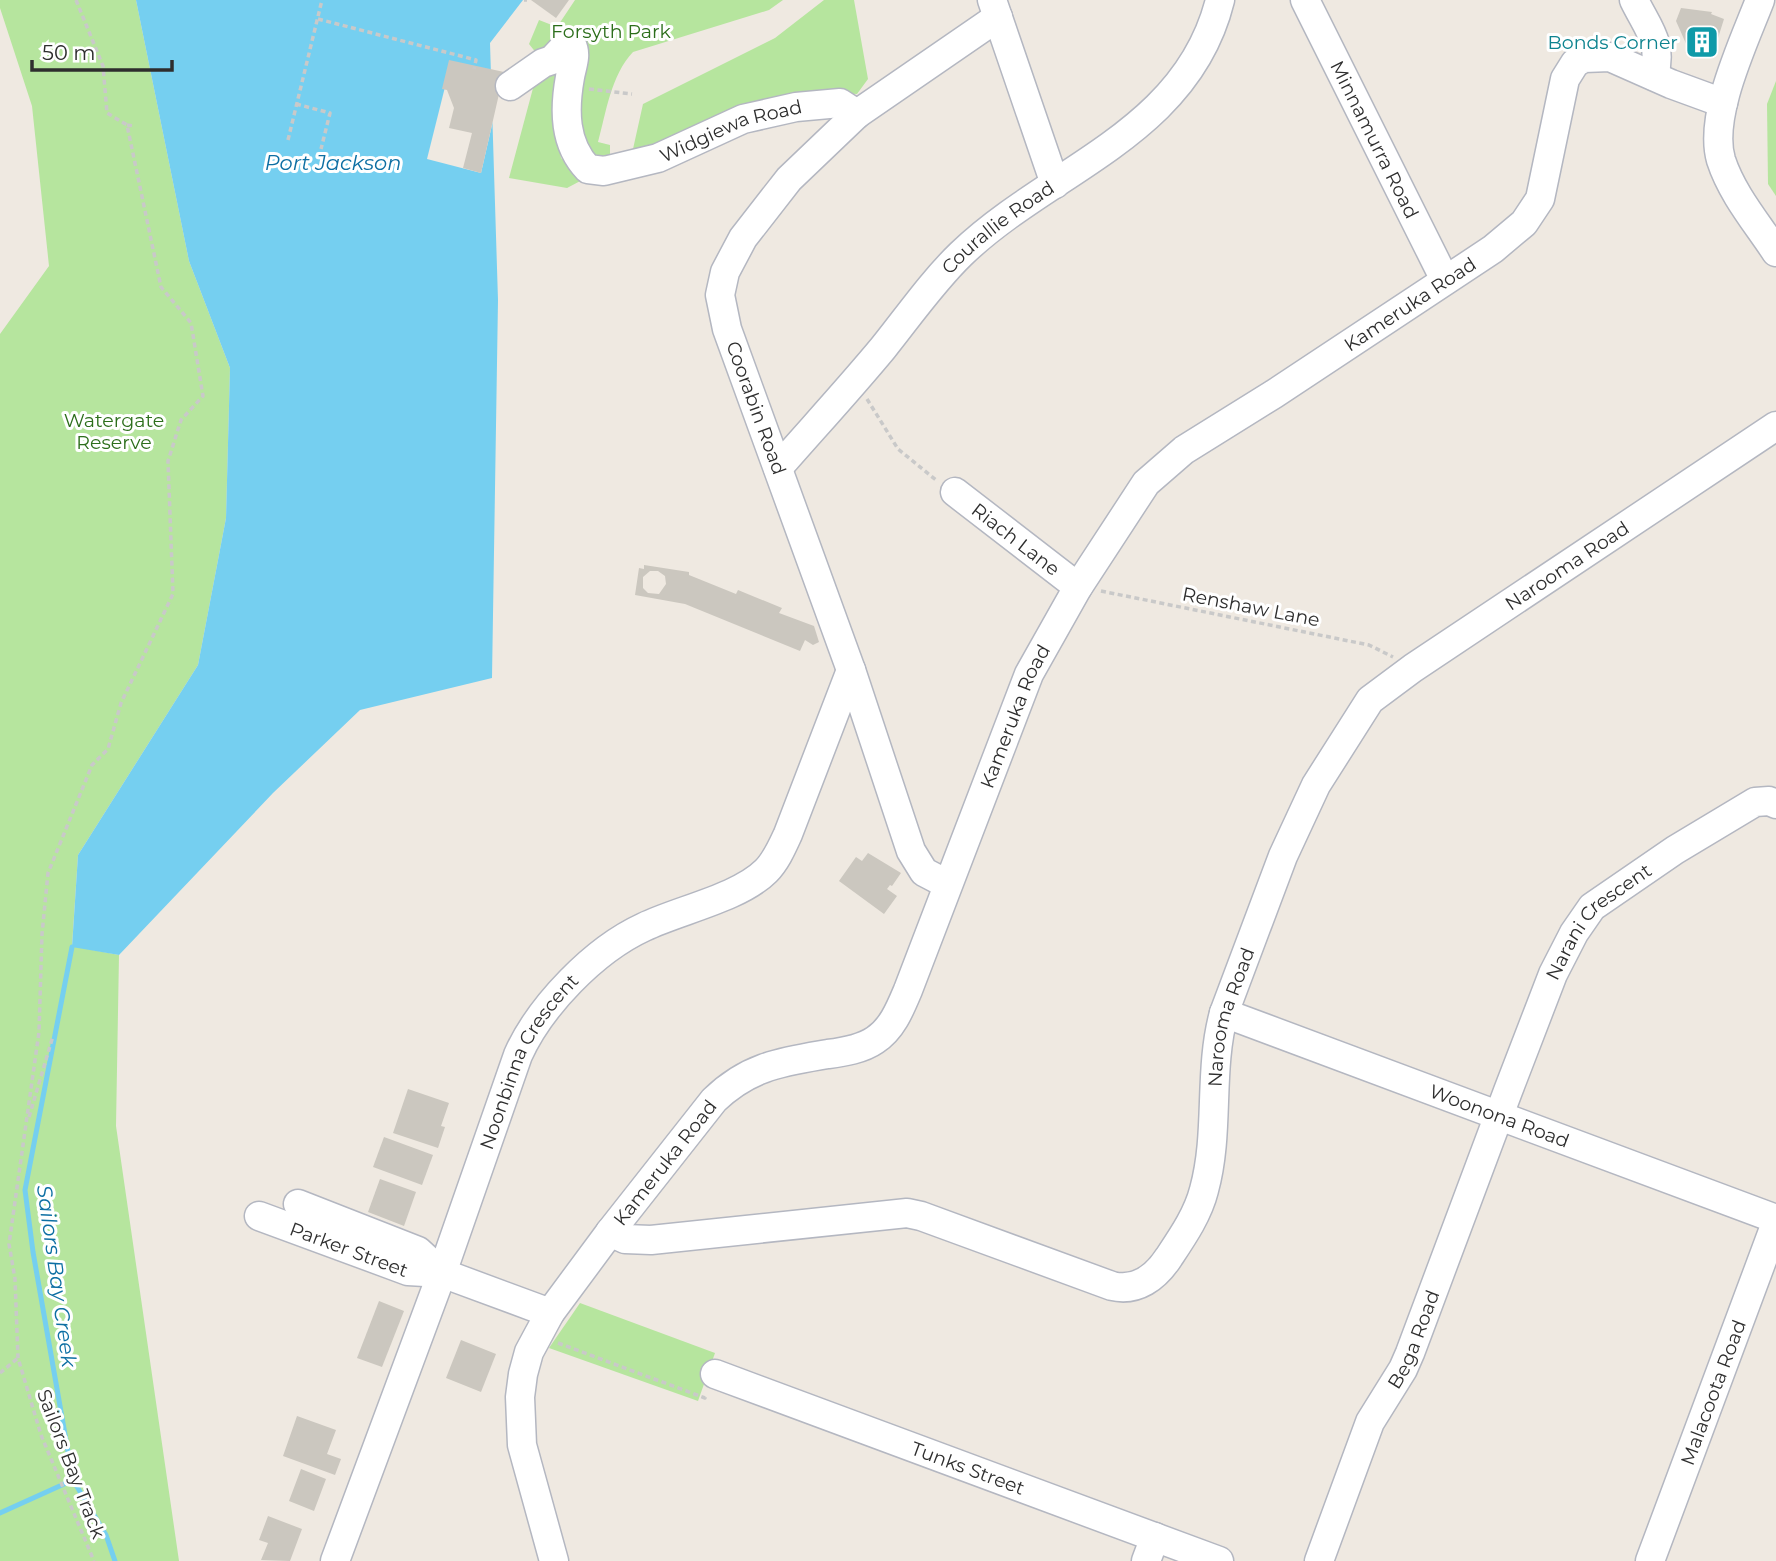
<svg xmlns="http://www.w3.org/2000/svg" width="1776" height="1561" viewBox="0 0 1776 1561" font-family="Montserrat,sans-serif">
  <rect width="100%" height="100%" fill="#efe9e1"/>
  <!-- green -->
  <g fill="#b6e59e">
    <path d="M0,0h136l53,261 41,107 -4,150 -28,147 -120,190 -6,91 47,9 -3,171 63,435h-179v-1227l49,-68 -17,-160 -32,-98z"/>
    <path d="M575,0h208l-14,10 -136,42c-22,23 -27,61 -35,90l12,3v14l-15,5 -18,-22 7,-94 -14,-18 -29,29 -12,-15 10,-24 18,7z"/>
    <path d="M824,0h30l14,79 -11,15 -49,-2 -167,64 -8,-7 10,-45 132,-66z"/>
    <path d="M564,56l-5,88 2,14 25,20 -19,10 -58,-10 27,-101z"/>
    <path d="M1776,81v115l-8,-12 -1,-80z"/>
    <path d="M580,1303l135,50 -17,48 -149,-53z"/>
  </g>
  <!-- water -->
  <path fill="#75cff0" d="M136,0h387l-33,43 8,257 -6,378 -132,32 -87,83 -154,162 -47,-8 6,-92 120,-190 28,-147 4,-150 -41,-107z"/>
  <!-- pier -->
  <path fill="#efe9e1" d="M451,63l43,11 1,38 -14,61 -54,-14z"/>
  <g fill="none" stroke-linecap="round" stroke-linejoin="round">
    <!-- stream -->
    <g stroke="#75cff0" stroke-width="5">
      <path d="M72,947l-47,243 8,62 40,228 33,55 9,26"/>
      <path d="M0,1513l73,-33"/>
    </g>
  </g>
  <!-- building -->
  <g fill="#cbc7bf" fill-rule="evenodd">
    <path d="M531,0h38l-13,18z"/>
    <path d="M1681,8l31,4 -1,2 13,5 -11,35 -22,1 -15,-34z"/>
    <path d="M449,60l55,12 -23,101 -18,-5 9,-35 -23,-5 5,-20 -7,-18 -5,-1z"/>
    <path d="M644,565l45,7v3l47,19 2,-4 44,18 -3,5 35,13 5,16 -6,3 -8,-5 -5,11 -115,-47 -50,-9 4,-27 5,1zM650,571h8l7,5 1,8 -7,10 -11,-1 -5,-5v-11z"/>
    <path d="M868,853l33,20 -9,13 -2,-1 -3,4 10,7 -13,18 -45,-33 17,-24 6,4z"/>
    <path d="M408,1089l41,14 -8,23 4,1 -7,21 -45,-15z"/>
    <path d="M384,1137l49,18 -11,30 -49,-18z"/>
    <path d="M380,1179l36,13 -12,34 -36,-14z"/>
    <path d="M379,1301l25,10 -22,56 -25,-9z"/>
    <path d="M461,1340l35,14 -15,38 -35,-14z"/>
    <path d="M297,1416l39,14 -9,24 14,5 -6,16 -52,-19z"/>
    <path d="M301,1469l25,10 -12,32 -25,-10z"/>
    <path d="M268,1516l34,13 -12,32 -29,-1 7,-17 -9,-3z"/>
  </g>
  <g fill="none" stroke-linecap="round" stroke-linejoin="round">
    <defs>
      <g id="minor">
        <path d="M992,0l63,184"/>
        <path id="s1" d="M1305,0l140,280"/>
        <path d="M1634,0c14,29 29,42 20,76"/>
        <path d="M1760,0c-16,42 -52,116 -39,160 11,34 36,63 55,92"/>
        <path id="s2" d="M510,86l33,-23 9,-3 15,-16 5,1c5,10 0,21 -2,32 -6,33 -6,67 18,92l16,2 54,-13 85,-39 53,-12 44,-4 17,11"/>
        <path id="s3" d="M778,468c35,-40 71,-79 105,-120 25,-31 49,-66 78,-94 88,-85 226,-120 259,-254"/>
        <path id="s4" d="M955,492l123,95"/>
        <path d="M947,884l-23,-12 -13,-21 -60,-181 -124,-341 -7,-34 5,-23 18,-34 46,-59 68,-65 141,-97"/>
        <path id="s5" d="M1224,1013l552,206"/>
        <path d="M298,1204l120,47 24,22"/>
        <path id="s6" d="M259,1216l149,55 34,2 108,40"/>
        <path id="s7" d="M610,1232l15,7 26,1 256,-27 14,3 191,70c25,6 44,-9 57,-29 14,-21 29,-43 35,-67 16,-58 4,-119 20,-177l59,-157 33,-71 54,-85 43,-32 363,-242"/>
        <path id="s8" d="M715,1374l504,187"/>
        <path id="s9" d="M335,1561l107,-288 76,-218c22,-49 76,-105 126,-128 35,-17 95,-29 122,-56 10,-10 16,-24 22,-37l63,-164"/>
        <path id="s10" d="M554,1561l-32,-116 -2,-48 3,-23 6,-22 21,-39 60,-81 104,-132c35,-34 68,-38 114,-46 16,-2 34,-5 47,-14 17,-11 25,-31 33,-50l121,-316 49,-87 68,-104 38,-33 90,-56 219,-145 31,-26 16,-24 25,-120 10,-16 9,-5 26,-1 61,27 52,19"/>
        <path d="M1146,1561l9,-24"/>
        <path id="s11" d="M1319,1561l51,-139 33,-53 7,-16 98,-262 45,-117 21,-41 18,-26 83,-57 80,-48 14,-1 7,3"/>
        <path id="s12" d="M1650,1561l126,-338"/>
      </g>
    </defs>
    <!-- minor casing -->
    <use href="#minor" stroke="#b4b7c1" stroke-width="31"/>
    <!-- path -->
    <g stroke="#c9c9c9" stroke-width="3.5" stroke-dasharray="5 3.5" stroke-linecap="butt">
      <path d="M76,0l27,66 4,47 20,12 34,162 30,36 12,73 -22,24 -13,41 5,133 -52,109 -13,46 -16,16 -44,108 -6,61 -3,98 -30,212 6,35 3,79 23,77 53,126"/>
      <path d="M524,0h3"/>
      <path d="M318,19l158,41 -2,9"/>
      <path d="M589,89l43,5"/>
      <path d="M296,104l34,9 -9,36"/>
      <path d="M127,125l8,1"/>
      <path d="M288,140l34,-140"/>
      <path d="M867,399l31,50 38,31"/>
      <path d="M1101,591l268,54 24,12"/>
      <path d="M29,1117l24,-81"/>
      <path d="M558,1343l147,55 1,-4"/>
      <path d="M0,1373l18,-15"/>
    </g>
    <!-- minor -->
    <use href="#minor" stroke="#fff" stroke-width="28"/>
  </g>
  <!-- icons -->
  <defs>
    <symbol id="building-square" viewBox="-11 -11 22 22"><rect x="-9" y="-9" width="18" height="18" rx="4" fill="#0f9aa8" stroke="#fff"/><path d="M-4-6H4V6H1V3H-1V6H-4ZM-2.5-4.3h1.7v1.8h-1.7ZM.8-4.3h1.7v1.8H.8ZM-2.5-1h1.7V.8h-1.7ZM.8-1h1.7V.8H.8Z" fill="#fff"/></symbol>
  </defs>
  <g fill-rule="evenodd">
    <use href="#building-square" x="1683" y="23" width="38" height="38"/>
  </g>
  <g text-anchor="middle" dominant-baseline="central" stroke-width="6" stroke-linejoin="round" paint-order="stroke">
    <!-- park labels -->
    <g font-size="19" fill="#2c6e1b" stroke="#fff">
      <text x="611" y="31">Forsyth Park</text>
      <text x="114" y="420">Watergate<tspan x="114" dy="22">Reserve</tspan></text>
    </g>
    <!-- culture labels -->
    <g font-size="19" fill="#0d838f" stroke="#fff" text-anchor="end">
      <text x="1678" y="42">Bonds Corner</text>
    </g>
    <!-- street labels -->
    <g font-size="19" fill="#2e2e2e" stroke="#fff">
      <text stroke="none"><textPath href="#s2" startOffset="357">Widgiewa Road</textPath></text>
      <text stroke="none"><textPath href="#s1" startOffset="156">Minnamurra Road</textPath></text>
      <text stroke="none"><textPath href="#s3" startOffset="327">Courallie Road</textPath></text>
      <text stroke="none"><textPath href="#s10" startOffset="1645">Kameruka Road</textPath></text>
      <text transform="translate(756 408) rotate(70)">Coorabin Road</text>
      <text stroke="none"><textPath href="#s4" startOffset="77">Riach Lane</textPath></text>
      <text stroke="none"><textPath href="#s7" startOffset="1426">Narooma Road</textPath></text>
      <text transform="translate(1251 607) rotate(11)">Renshaw Lane</text>
      <text stroke="none"><textPath href="#s10" startOffset="1057">Kameruka Road</textPath></text>
      <text stroke="none"><textPath href="#s11" startOffset="704">Narani Crescent</textPath></text>
      <text stroke="none"><textPath href="#s7" startOffset="838">Narooma Road</textPath></text>
      <text stroke="none"><textPath href="#s9" startOffset="537">Noonbinna Crescent</textPath></text>
      <text stroke="none"><textPath href="#s5" startOffset="294">Woonona Road</textPath></text>
      <text stroke="none"><textPath href="#s10" startOffset="448">Kameruka Road</textPath></text>
      <text stroke="none"><textPath href="#s6" startOffset="96">Parker Street</textPath></text>
      <text stroke="none"><textPath href="#s11" startOffset="242">Bega Road</textPath></text>
      <text stroke="none"><textPath href="#s12" startOffset="180">Malacoota Road</textPath></text>
      <text transform="translate(71 1464) rotate(69)">Sailors Bay Track</text>
      <text stroke="none"><textPath href="#s8" startOffset="270">Tunks Street</textPath></text>
    </g>
    <!-- water labels -->
    <g font-size="21" font-style="italic" fill="#0d6fa3" stroke="#fff">
      <text x="333" y="162">Port Jackson</text>
      <text transform="translate(57 1276) rotate(82)">Sailors Bay Creek</text>
    </g>
  </g>
  <!-- scale -->
  <path d="M32 60v10h140v-10" fill="none" stroke="#2e2e2e" stroke-width="3.5"/>
  <text x="42" y="60" font-size="21" fill="#2e2e2e" stroke="#ffffff" stroke-width="5" paint-order="stroke">50 m</text>
</svg>
